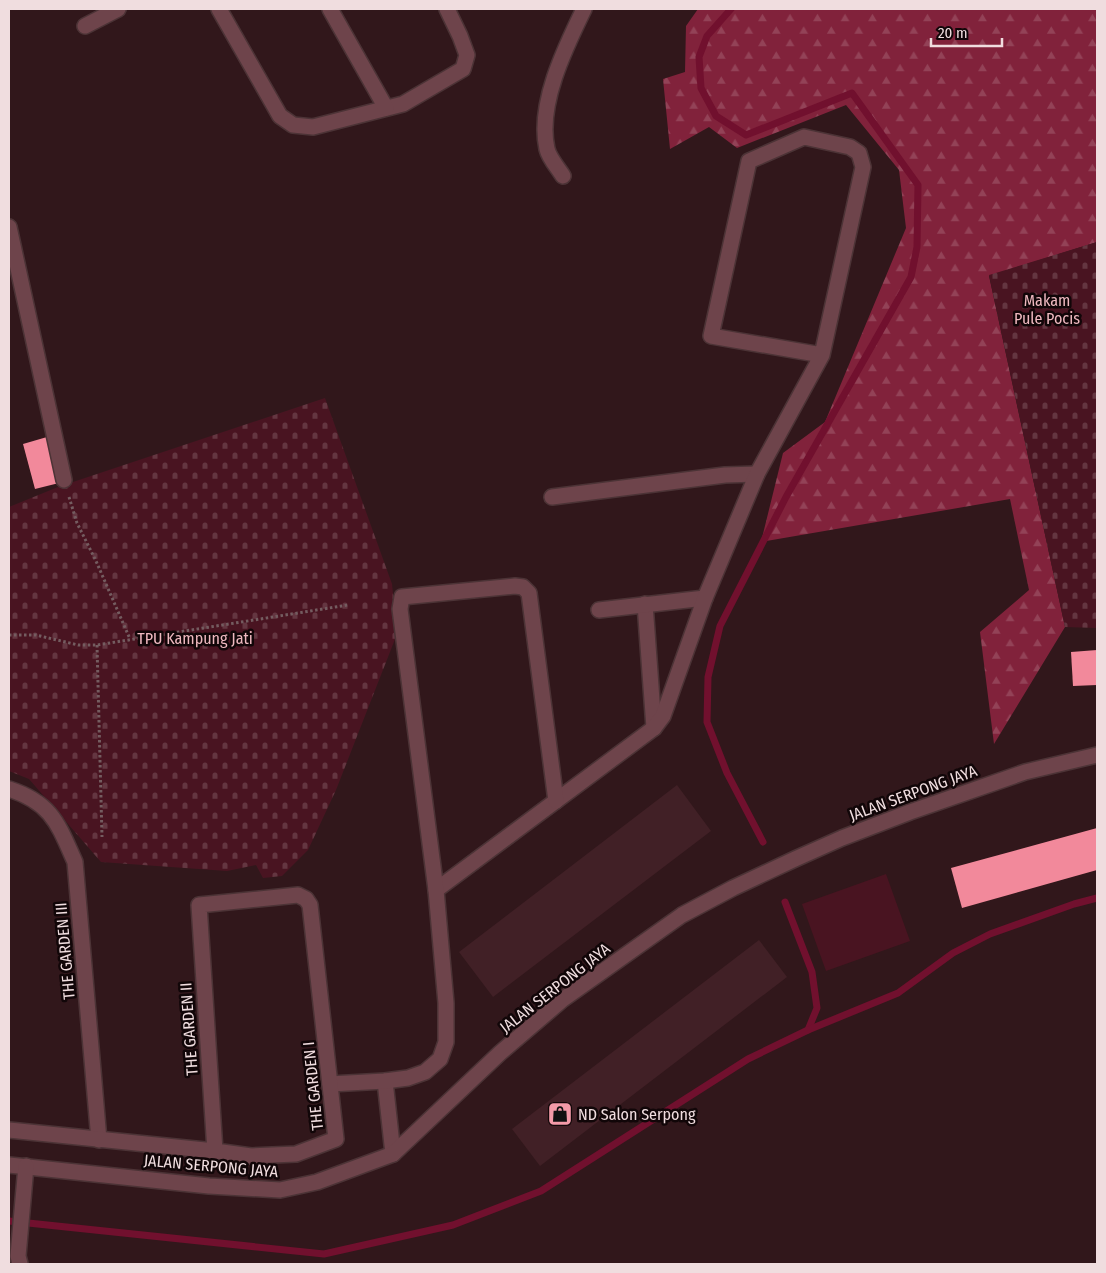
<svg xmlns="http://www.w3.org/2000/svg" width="1106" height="1273" viewBox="0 0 1106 1273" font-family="'Fira Sans Condensed',sans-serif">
  <defs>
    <pattern id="forest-firs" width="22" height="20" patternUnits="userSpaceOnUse" patternTransform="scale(1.25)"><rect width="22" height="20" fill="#81223b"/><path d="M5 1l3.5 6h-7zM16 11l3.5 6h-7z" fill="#934257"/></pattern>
    <pattern id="cemetery-stones" width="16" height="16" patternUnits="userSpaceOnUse" patternTransform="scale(1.25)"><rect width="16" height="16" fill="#491421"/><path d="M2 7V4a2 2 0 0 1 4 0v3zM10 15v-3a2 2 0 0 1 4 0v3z" fill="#643641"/></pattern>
  </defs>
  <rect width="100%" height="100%" fill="#31171b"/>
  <!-- built -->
  <g fill="#412026">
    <path d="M677,785l34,46 -218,166 -34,-45z"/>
    <path d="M759,940l28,37 -247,189 -28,-37z"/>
  </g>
  <!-- forest -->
  <path fill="url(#forest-firs)" d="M698,9h399v233l-108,34 76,351 -71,117 -14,-112 49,-42 -19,-91 -249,43 22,-89 42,-31 81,-194 -7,-58 -53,-65 -109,43 -28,-21 -39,22 -7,-70 22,-7 1,-46z"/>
  <!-- cemetery -->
  <g fill="url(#cemetery-stones)">
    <path d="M1097,242v386l-32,-1 -76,-352z"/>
    <path d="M325,398l67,186 5,50 -61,156 -28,60 -26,26 -19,2 -7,-13 -29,6 -126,-9 -72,-83 -20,-8v-264l49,-20z"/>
  </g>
  <!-- garden -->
  <path fill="#491421" d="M886,874l24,67 -84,30 -24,-67z"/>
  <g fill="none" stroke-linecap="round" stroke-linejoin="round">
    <!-- stream -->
    <g stroke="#71102e" stroke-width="7">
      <path d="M731,9l-24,27 -8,21 2,31 15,28 30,19 106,-42 66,92 -1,62 -6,30 -125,220 -66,129 -12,51 -1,45 20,51 36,69"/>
      <path d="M785,902l27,70 5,36 -9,22"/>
      <path d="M9,1221l315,33 129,-29 88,-34 207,-132 60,-29 90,-37 55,-40 37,-19 84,-30 23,-6"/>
    </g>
  </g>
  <!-- building -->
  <g fill="#f2899b">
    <path d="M47,437l12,46 -24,6 -12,-45z"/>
    <path d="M1097,650v35l-24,1 -2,-34z"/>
    <path d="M1097,828v42l-135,38 -11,-40z"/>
  </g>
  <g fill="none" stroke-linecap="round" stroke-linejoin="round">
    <defs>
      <g id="minor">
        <path d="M219,9l61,107 13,9 20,2 90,-23 60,-35 4,-14 -7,-19 -13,-27"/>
        <path d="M330,9l56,99"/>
        <path d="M85,26l33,-17"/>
        <path d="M563,176c-5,-8 -14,-18 -16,-27 -10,-44 18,-101 37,-140"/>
        <path d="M9,227l55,253"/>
        <path d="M552,497l173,-22 32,-1"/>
        <path d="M645,604l9,124"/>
        <path d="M599,610l106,-12"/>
        <path d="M9,789c43,14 49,35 66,73l24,278"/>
        <path d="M436,890l218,-162 9,-12 42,-118 52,-124 65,-119 41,-188 -4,-14 -9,-6 -46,-10 -55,24 -38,175 111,19"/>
        <path d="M385,1081l8,73"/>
        <path d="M330,1084l55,-3 23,-3 17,-6 15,-13 6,-17v-39l-10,-113 -36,-281 2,-12 113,-11 8,1 6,6 27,208"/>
        <path d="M9,1130l206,21 36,5 45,-2 40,-15 -26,-234 -4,-6 -8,-4 -99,10 16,246"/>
        <path d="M9,1165l200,21 71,4 37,-8 76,-28 107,-101 62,-53 120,-85 51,-27 62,-29 47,-21 68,-26 115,-40 72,-17"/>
        <path d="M20,1264l-2,-8 8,-90"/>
      </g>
    </defs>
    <!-- minor casing -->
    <use href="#minor" stroke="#4c3336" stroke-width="18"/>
    <!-- path -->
    <g stroke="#745c60" stroke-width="3" stroke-dasharray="2.5 2.5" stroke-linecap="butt">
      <path d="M69,497l8,26 19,38 34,78"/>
      <path d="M9,635h27l42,10h19l251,-40"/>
      <path d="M97,645l5,192"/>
    </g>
    <!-- minor -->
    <use href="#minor" stroke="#6e444b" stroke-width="15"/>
  </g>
  <!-- icons -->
  <defs>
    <symbol id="shop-square" viewBox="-11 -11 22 22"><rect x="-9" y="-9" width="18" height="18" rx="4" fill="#f39aa8" stroke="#110608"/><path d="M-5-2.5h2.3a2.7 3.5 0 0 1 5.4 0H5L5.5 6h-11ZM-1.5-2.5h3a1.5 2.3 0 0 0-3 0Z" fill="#111"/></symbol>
  </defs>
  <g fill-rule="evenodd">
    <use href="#shop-square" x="546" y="1100" width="28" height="28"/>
  </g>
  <g text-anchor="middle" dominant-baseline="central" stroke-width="5" stroke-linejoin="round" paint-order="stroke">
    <!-- park labels -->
    <g font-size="16" fill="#eeb8bf" stroke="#110608">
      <text x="1047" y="300">Makam<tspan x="1047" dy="18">Pule Pocis</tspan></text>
      <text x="195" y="638">TPU Kampung Jati</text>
    </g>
    <!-- street labels -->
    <g font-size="16" fill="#f0dddf" stroke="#110608">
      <text transform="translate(913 793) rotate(-20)">JALAN SERPONG JAYA</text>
      <text transform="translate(65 951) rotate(-95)">THE GARDEN III</text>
      <text transform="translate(555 988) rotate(-38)">JALAN SERPONG JAYA</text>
      <text transform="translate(189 1029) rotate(-94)">THE GARDEN II</text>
      <text transform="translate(313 1086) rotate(-96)">THE GARDEN I</text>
      <text transform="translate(211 1166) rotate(5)">JALAN SERPONG JAYA</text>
    </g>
    <!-- poi labels -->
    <g font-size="16" fill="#f0dddf" stroke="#110608" text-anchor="start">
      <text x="578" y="1114">ND Salon Serpong</text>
    </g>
  </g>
  <!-- border -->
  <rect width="1106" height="1273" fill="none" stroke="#f0dddf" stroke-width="20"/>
  <!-- scale -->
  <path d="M931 38v8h71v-8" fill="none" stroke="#f0dddf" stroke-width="2.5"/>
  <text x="938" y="38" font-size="15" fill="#f0dddf" stroke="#110608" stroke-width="4" paint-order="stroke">20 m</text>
</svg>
